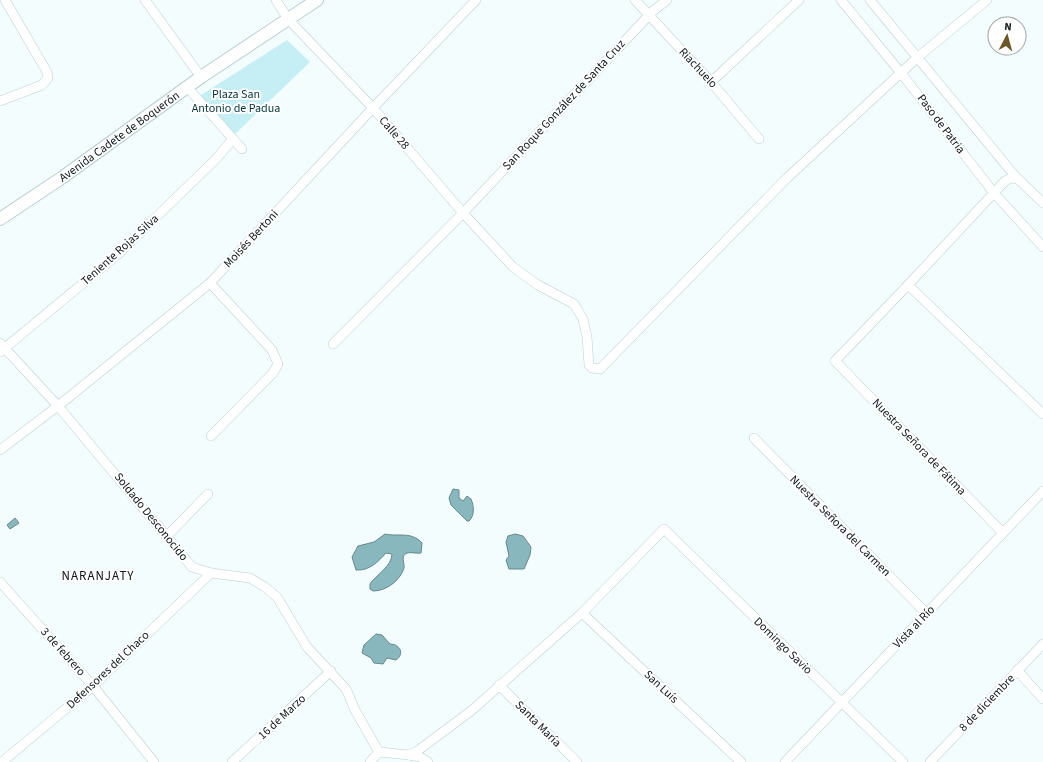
<svg xmlns="http://www.w3.org/2000/svg" width="1043" height="762" viewBox="0 0 1043 762" font-family="'Source Sans 3',sans-serif">
  <rect width="100%" height="100%" fill="#f4fdfe"/>
  <!-- green -->
  <path fill="#c5eff5" d="M287,40l23,22 -77,74 -35,-39z"/>
  <!-- water -->
  <g fill="#88b8be" stroke="#64888c">
    <path d="M453,489l6,1v8l4,3 4,-5 4,3c3,7 4,16 -2,22h-2l-16,-16 -2,-7z"/>
    <path d="M15,518l4,5 -9,6 -3,-4z"/>
    <path d="M385,534c14,3 26,-3 37,9l-1,10c-5,1 -11,-2 -16,1 -4,4 0,10 -1,14 -4,13 -18,23 -31,23l-3,-2v-5c6,-9 22,-18 22,-30l-6,-1c-8,9 -17,18 -30,17l-4,-13 6,-11 16,-4z"/>
    <path d="M515,534l8,2 8,11 -1,8 -6,14h-15l-3,-9 3,-4 -3,-14 2,-6z"/>
    <path d="M376,634l6,1 8,9c10,0 15,10 6,16l-9,-2 -4,6 -9,-1 -3,-5 -9,-5 2,-8z"/>
  </g>
  <g fill="none" stroke-linecap="round" stroke-linejoin="round">
    <defs>
      <g id="street">
        <path d="M145,0l56,77"/>
        <path d="M276,0l12,19 85,89 90,105 50,54 25,18 36,19 9,15 4,18 2,28 3,3 8,1 187,-191 131,-121 69,-57"/>
        <path d="M635,0l76,82 48,57"/>
        <path d="M841,0l60,73 93,120 49,54"/>
        <path d="M870,0l145,176 28,27"/>
        <path d="M711,82l88,-82"/>
        <path d="M187,87l55,62"/>
        <path d="M0,101l42,-16 6,-7 -1,-6 -42,-72"/>
        <path d="M210,283l62,67 6,14 -5,9 -62,63"/>
        <path d="M908,285l135,129"/>
        <path d="M0,343l58,63 134,161 19,6 39,5 15,9 12,10 30,50 39,42 9,21 24,42 30,3 7,-3 55,-41 111,-98 82,-84 239,233"/>
        <path d="M333,344l130,-131 190,-202 14,-11"/>
        <path d="M0,352l116,-96 100,-97 16,-19"/>
        <path d="M754,438l172,175"/>
        <path d="M0,450l58,-44 152,-123 163,-175 103,-108"/>
        <path d="M1003,533l-168,-172 73,-76 97,-104 6,-3 7,1"/>
        <path d="M166,537l42,-43"/>
        <path d="M0,582l93,104 61,76"/>
        <path d="M582,613l159,149"/>
        <path d="M1017,670l26,29"/>
        <path d="M499,685l78,77"/>
        <path d="M409,755l11,2 8,5"/>
        <path d="M2,762l91,-76 118,-113"/>
        <path d="M232,762l99,-91"/>
        <path d="M370,762l9,-10"/>
        <path d="M785,762l258,-271"/>
        <path d="M930,762l113,-118"/>
      </g>
      <g id="secondary">
        <path id="s1" d="M0,219l63,-42 138,-100 116,-77"/>
      </g>
    </defs>
    <!-- street casing -->
    <use href="#street" stroke="#b8cfd2" stroke-width="10"/>
    <!-- secondary casing -->
    <use href="#secondary" stroke="#b8cfd2" stroke-width="14"/>
    <!-- street -->
    <use href="#street" stroke="#fff" stroke-width="9"/>
    <!-- secondary -->
    <use href="#secondary" stroke="#fff" stroke-width="12"/>
  </g>
  <g text-anchor="middle" dominant-baseline="central" stroke-width="4" stroke-linejoin="round" paint-order="stroke">
    <!-- street labels -->
    <g font-size="12" fill="#0f1718" stroke="#fff">
      <text transform="translate(698 68) rotate(47)">Riachuelo</text>
      <text transform="translate(564 105) rotate(-47)">San Roque González de Santa Cruz</text>
      <text transform="translate(941 124) rotate(53)">Paso de Patria</text>
      <text transform="translate(394 133) rotate(49)">Calle 28</text>
      <text stroke="none"><textPath href="#s1" startOffset="145">Avenida Cadete de Boquerón</textPath></text>
      <text transform="translate(251 239) rotate(-47)">Moisés Bertoni</text>
      <text transform="translate(120 250) rotate(-42)">Teniente Rojas Silva</text>
      <text transform="translate(919 447) rotate(46)">Nuestra Señora de Fátima</text>
      <text transform="translate(151 517) rotate(51)">Soldado Desconocido</text>
      <text transform="translate(840 526) rotate(45)">Nuestra Señora del Carmen</text>
      <text transform="translate(914 627) rotate(-46)">Vista al Río</text>
      <text transform="translate(783 646) rotate(44)">Domingo Savio</text>
      <text transform="translate(63 652) rotate(48)">3 de febrero</text>
      <text transform="translate(108 670) rotate(-43)">Defensores del Chaco</text>
      <text transform="translate(661 687) rotate(43)">San Luís</text>
      <text transform="translate(987 703) rotate(-46)">8 de diciembre</text>
      <text transform="translate(282 717) rotate(-43)">16 de Marzo</text>
      <text transform="translate(538 724) rotate(45)">Santa María</text>
    </g>
    <!-- park labels -->
    <g font-size="12" fill="#043439" stroke="#fff">
      <text x="236" y="94">Plaza San<tspan x="236" dy="14">Antonio de Padua</tspan></text>
    </g>
    <!-- neighbourhood labels -->
    <g font-size="13" letter-spacing="1" fill="#0f1718" stroke="#fff">
      <text x="98" y="576">NARANJATY</text>
    </g>
  </g>
  <!-- north arrow -->
  <g transform="translate(1007 36) rotate(6)"><circle r="19" fill="#ffffff" stroke="#9fa2a3"/>
  <path d="M0-3L7 15L0 10L-7 15Z" fill="#6d5626"/>
  <text y="-6" font-size="11" font-weight="bold" text-anchor="middle" fill="#0f1718">N</text>
  </g>
</svg>
